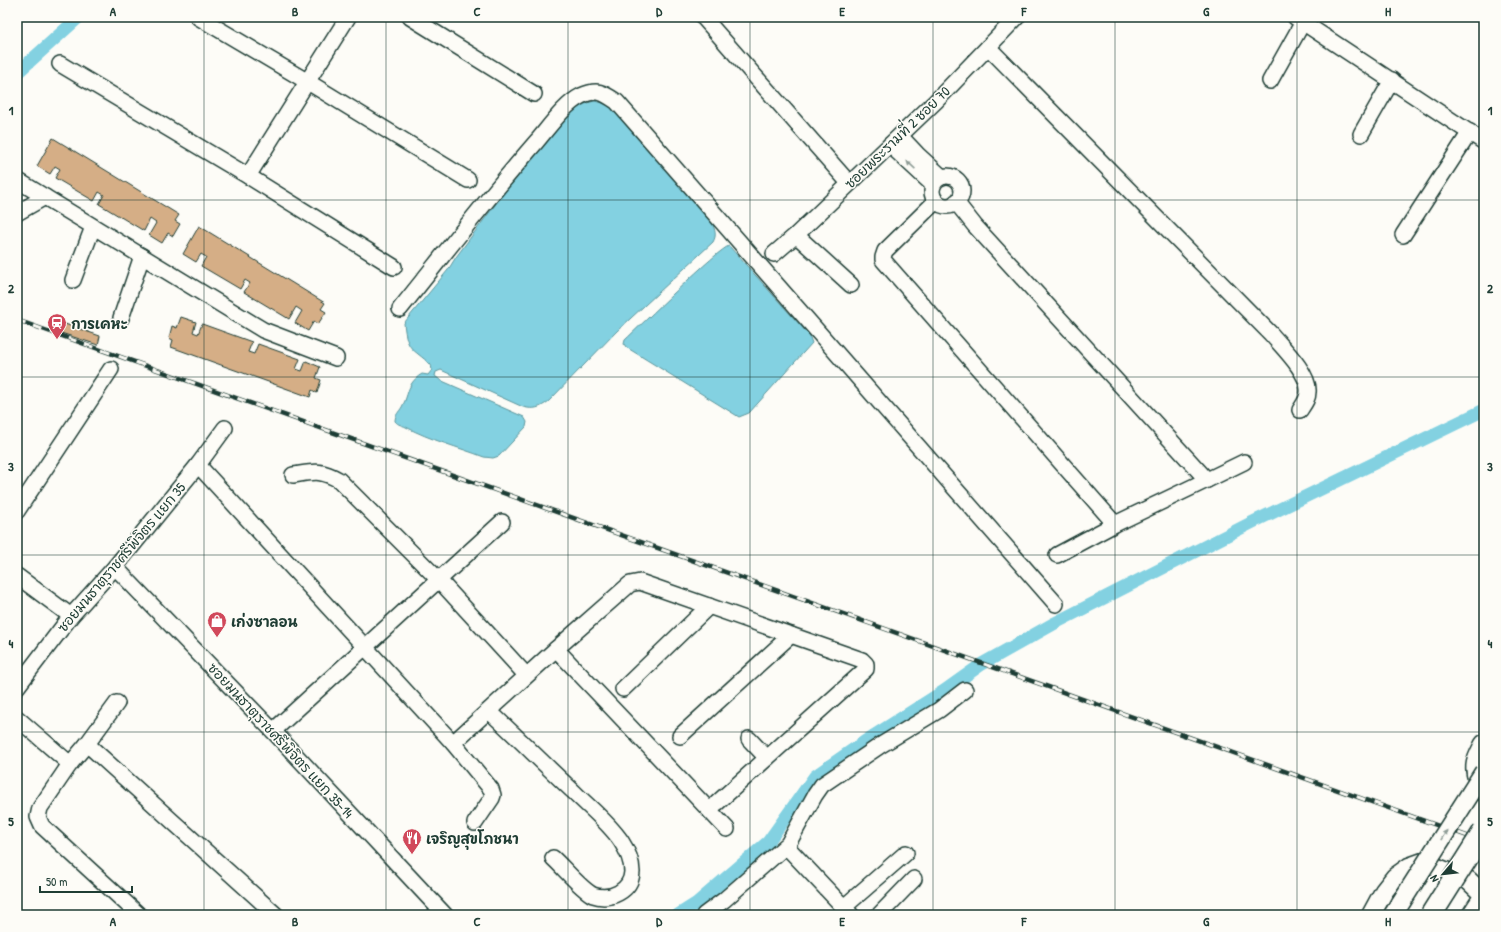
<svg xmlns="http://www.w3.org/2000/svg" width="1501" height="932" viewBox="0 0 1501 932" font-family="'Patrick Hand','Playpen Sans Thai',sans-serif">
  <rect width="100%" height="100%" fill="#fdfcf7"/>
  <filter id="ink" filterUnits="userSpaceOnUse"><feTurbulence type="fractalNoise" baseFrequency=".025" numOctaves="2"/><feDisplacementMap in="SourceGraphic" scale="8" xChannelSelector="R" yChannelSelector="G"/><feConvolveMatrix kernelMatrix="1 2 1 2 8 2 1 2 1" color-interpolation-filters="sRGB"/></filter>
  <g filter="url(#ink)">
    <!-- water -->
    <g fill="#83d1e1" stroke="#5b969c">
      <path d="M594,101l14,3 14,12 90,107c3,7 5,12 1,19l-96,89 -68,70c-9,7 -15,9 -26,6l-82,-37 -5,2 -1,4 5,4 84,37 3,5 -1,5 -27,29 -6,2 -9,-1c-26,-10 -54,-17 -78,-30 -4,-2 -8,-2 -11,-6 0,-6 4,-9 7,-14 5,-8 5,-17 10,-24 3,-4 5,-6 10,-9l6,1 4,-5 -1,-5c-19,-18 -24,-13 -27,-42l44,-53 8,-13 63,-84 53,-62 13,-7z"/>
      <path d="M729,246l80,89 3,8 -63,70 -10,4 -113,-70 -2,-3 1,-4c14,-13 94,-92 104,-94z"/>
    </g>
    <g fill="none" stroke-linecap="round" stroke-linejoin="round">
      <!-- canal -->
      <g stroke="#83d1e1" stroke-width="13">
        <path d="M17,73l62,-56"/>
        <path d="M678,915l19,-12 71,-61 47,-66 49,-34 80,-51 38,-27 73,-41 198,-101 231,-112"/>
      </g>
    </g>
    <!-- building -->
    <g fill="#d5ae86" stroke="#1f3d34">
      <path d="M53,138l126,77 -4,6 5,3 -7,12 -5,-3 -6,10 -13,-8 7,-12 -6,-4 -6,12 -45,-27 5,-9 -5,-3 -5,9 -39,-23 5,-9 -5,-3 -5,8 -13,-8z"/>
      <path d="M199,226l126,77 -4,6 5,3 -8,12 -4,-3 -6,10 -13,-8 7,-12 -6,-4 -7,12 -45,-27 6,-9 -5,-3 -5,9 -39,-23 5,-9 -5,-3 -5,8 -13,-8z"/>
      <path d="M181,317l15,5 -3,10 5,2 4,-10 50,18 -4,10 6,2 4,-10 42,15 -4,10 6,2 4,-10 14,6 -4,11 5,2 -4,13 -5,-3 -2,7 -139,-50 2,-7 -4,-2 3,-12 5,2z"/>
      <path d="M62,323l38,13 -2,9 -40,-13z"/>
    </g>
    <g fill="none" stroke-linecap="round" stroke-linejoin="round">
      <defs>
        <g id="minor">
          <path d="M198,17l110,65 160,98"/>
          <path d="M410,17l124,77"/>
          <path d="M703,17l146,166"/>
          <path d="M1295,17l189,125"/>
          <path d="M988,47l283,287c12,14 39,40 37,58 0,7 -4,12 -8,18"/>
          <path d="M60,64l188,112 146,91"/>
          <path d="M1270,81l33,-59"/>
          <path d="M1361,134l31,-54"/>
          <path d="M900,136l17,18 25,23"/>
          <path d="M890,145l43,40"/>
          <path d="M248,176l100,-159"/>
          <circle cx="947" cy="191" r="15"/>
          <path d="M17,180l246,150 73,28"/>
          <path d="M936,201l-51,50 -2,6v3l232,264 92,-44 -232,-254 -19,-24"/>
          <path d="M17,213l28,-16"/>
          <path d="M796,235l55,50"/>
          <path d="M1403,235l67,-103"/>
          <path d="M774,254l22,-19 140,-134 81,-84"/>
          <path d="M73,280l20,-53"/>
          <path d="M400,309c45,-56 89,-113 137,-168 12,-14 28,-37 44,-45 17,-8 23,-3 36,6l439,502"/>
          <path d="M121,318l21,-62"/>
          <path d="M198,465l255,278 38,46 2,6 -1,3 -17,25"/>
          <path d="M293,475c21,-3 27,-6 46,5l99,99 88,96"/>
          <path d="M1207,480l37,-18"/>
          <path d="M17,511l94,-142"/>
          <path d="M1057,555l58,-31"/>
          <path d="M115,567l158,164 172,184"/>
          <path d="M17,576l54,40"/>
          <path d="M556,649l171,180"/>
          <path d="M17,687l54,-71 44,-49 83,-102 27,-37"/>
          <path d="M623,689l86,-83"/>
          <path d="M117,703l-30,41 -17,20 -30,44 -2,9 4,9 97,89"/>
          <path d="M489,711c29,27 57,55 86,82 15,15 34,30 46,48 6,9 11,20 11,31 -1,19 -22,29 -39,23 -11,-5 -30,-28 -40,-37"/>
          <path d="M17,718l53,46"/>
          <path d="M273,731l229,-209"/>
          <path d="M680,736l111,-101"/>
          <path d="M749,739l18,19"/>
          <path d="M453,743l103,-94 74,-65 10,-2 222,78 4,4v5l-149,134"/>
          <path d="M87,744l189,171"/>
          <path d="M786,846l65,69"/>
          <path d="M844,907l62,-54"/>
          <path d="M704,915l20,-15 64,-56 27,-49 7,-10 59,-40 58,-35 26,-20"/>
          <path d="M879,915l35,-36"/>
        </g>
        <g id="major">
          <path d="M1484,744c-7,14 -12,21 -6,37 2,4 3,8 6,11"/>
          <path d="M1371,915l13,-24 11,-14 14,-10 14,-5 45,18 16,15"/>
        </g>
        <path id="highway" d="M1473,915l11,-17"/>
      </defs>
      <!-- minor casing -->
      <use href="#minor" stroke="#1f3d34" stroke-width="18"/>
      <!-- major casing -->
      <use href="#major" stroke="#1f3d34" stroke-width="21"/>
      <!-- highway casing -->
      <use href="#highway" stroke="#1f3d34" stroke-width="24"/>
      <!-- minor -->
      <use href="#minor" stroke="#fdfcf7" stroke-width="15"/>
      <!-- major -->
      <use href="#major" stroke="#fdfcf7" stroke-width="18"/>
      <!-- highway -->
      <use href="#highway" stroke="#fdfcf7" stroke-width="21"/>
      <defs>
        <path id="rail" d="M17,320l1467,522"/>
      </defs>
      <!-- rail casing -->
      <use href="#rail" stroke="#1f3d34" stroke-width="4.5"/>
      <!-- rail -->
      <use href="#rail" stroke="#fdfcf7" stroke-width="3" stroke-dasharray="9" stroke-linecap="butt"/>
      <defs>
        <path id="major-bridge" d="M1393,915l91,-143"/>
        <path id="highway-bridge" d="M1431,915l53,-84"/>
      </defs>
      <!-- major-bridge casing -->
      <use href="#major-bridge" stroke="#1f3d34" stroke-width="21" stroke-linecap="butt"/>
      <!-- highway-bridge casing -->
      <use href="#highway-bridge" stroke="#1f3d34" stroke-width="24" stroke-linecap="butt"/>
      <!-- major-bridge -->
      <use href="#major-bridge" stroke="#fdfcf7" stroke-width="18"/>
      <!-- highway-bridge -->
      <use href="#highway-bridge" stroke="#fdfcf7" stroke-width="21"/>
    </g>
    <!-- one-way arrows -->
    <defs><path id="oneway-solid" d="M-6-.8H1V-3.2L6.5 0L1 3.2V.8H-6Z"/></defs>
    <g fill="#8e9c96">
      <use href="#oneway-solid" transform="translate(911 165) rotate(-137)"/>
      <use href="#oneway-solid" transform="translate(1444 835) rotate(-58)"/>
    </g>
  </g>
  <!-- grid -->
  <path fill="none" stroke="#1f3d34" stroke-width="1" stroke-opacity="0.55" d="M204,17v898M386,17v898M568,17v898M750,17v898M933,17v898M1115,17v898M1297,17v898M17,200h1467M17,377h1467M17,555h1467M17,732h1467"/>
  <!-- icons -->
  <defs>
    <symbol id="station-pin" viewBox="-11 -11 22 30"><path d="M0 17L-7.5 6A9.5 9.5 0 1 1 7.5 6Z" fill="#d1495b" stroke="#fdfcf7"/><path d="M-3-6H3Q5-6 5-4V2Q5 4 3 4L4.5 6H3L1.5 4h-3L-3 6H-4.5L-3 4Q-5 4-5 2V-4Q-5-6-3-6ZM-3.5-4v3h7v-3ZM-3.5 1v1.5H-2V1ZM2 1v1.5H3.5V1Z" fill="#fff"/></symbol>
    <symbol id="shop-pin" viewBox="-11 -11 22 30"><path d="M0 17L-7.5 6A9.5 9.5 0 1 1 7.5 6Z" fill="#d1495b" stroke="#fdfcf7"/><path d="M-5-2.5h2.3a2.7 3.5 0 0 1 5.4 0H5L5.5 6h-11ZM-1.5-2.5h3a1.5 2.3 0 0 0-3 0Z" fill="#fff"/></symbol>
    <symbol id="restaurant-pin" viewBox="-11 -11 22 30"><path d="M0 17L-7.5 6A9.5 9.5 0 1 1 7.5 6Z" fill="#d1495b" stroke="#fdfcf7"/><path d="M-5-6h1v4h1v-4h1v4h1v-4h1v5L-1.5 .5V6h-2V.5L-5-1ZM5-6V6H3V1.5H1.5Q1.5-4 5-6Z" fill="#fff"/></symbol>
  </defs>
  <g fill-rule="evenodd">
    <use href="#station-pin" x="46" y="312" width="22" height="30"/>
    <use href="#shop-pin" x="206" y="610" width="22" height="30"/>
    <use href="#restaurant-pin" x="401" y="827" width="22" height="30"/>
  </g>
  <g text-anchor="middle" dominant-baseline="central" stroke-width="3" stroke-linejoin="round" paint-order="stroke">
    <!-- street labels -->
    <g font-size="14" fill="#1f3d34" stroke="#fdfcf7">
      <text transform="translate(897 137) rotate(-44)">ซอยพระรามที่ 2 ซอย 70</text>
      <text transform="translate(121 557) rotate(-50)">ซอยมนธาตุราชศรีพิจิตร แยก 35</text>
      <text transform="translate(281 740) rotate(47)">ซอยมนธาตุราชศรีพิจิตร แยก 35-14</text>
    </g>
    <!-- poi labels -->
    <g font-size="14" font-weight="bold" fill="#1f3d34" stroke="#fdfcf7" text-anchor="start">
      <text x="71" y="323">การเคหะ</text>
      <text x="231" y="621">เก่งซาลอน</text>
      <text x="426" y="838">เจริญสุขโภชนา</text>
    </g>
  </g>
  <!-- margin -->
  <rect width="1501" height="932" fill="none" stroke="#fdfcf7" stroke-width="44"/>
  <!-- north arrow -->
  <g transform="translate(1443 874) rotate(242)" stroke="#fdfcf7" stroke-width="3" paint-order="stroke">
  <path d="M0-3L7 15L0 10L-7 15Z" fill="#1f3d34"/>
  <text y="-6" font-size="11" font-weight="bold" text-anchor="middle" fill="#1f3d34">N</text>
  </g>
  <!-- scale -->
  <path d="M40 886v6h92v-6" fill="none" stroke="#1f3d34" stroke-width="2"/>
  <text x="46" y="886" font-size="12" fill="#1f3d34" stroke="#fdfcf7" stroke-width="3" paint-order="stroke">50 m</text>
  <rect x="22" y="22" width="1457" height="888" fill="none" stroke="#1f3d34" stroke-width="1.5"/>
  <g font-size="13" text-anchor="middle" font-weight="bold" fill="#1f3d34">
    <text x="113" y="16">A</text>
    <text x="295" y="16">B</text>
    <text x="477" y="16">C</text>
    <text x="659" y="16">D</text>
    <text x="842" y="16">E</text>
    <text x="1024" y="16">F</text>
    <text x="1206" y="16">G</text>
    <text x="1388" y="16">H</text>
    <text x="11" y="115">1</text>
    <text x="1490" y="115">1</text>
    <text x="11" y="293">2</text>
    <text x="1490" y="293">2</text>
    <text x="11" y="471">3</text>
    <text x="1490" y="471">3</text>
    <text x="11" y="648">4</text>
    <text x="1490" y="648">4</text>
    <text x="11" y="826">5</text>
    <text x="1490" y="826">5</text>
    <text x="113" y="926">A</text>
    <text x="295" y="926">B</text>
    <text x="477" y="926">C</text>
    <text x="659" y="926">D</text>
    <text x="842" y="926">E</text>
    <text x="1024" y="926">F</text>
    <text x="1206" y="926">G</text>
    <text x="1388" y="926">H</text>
  </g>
</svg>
